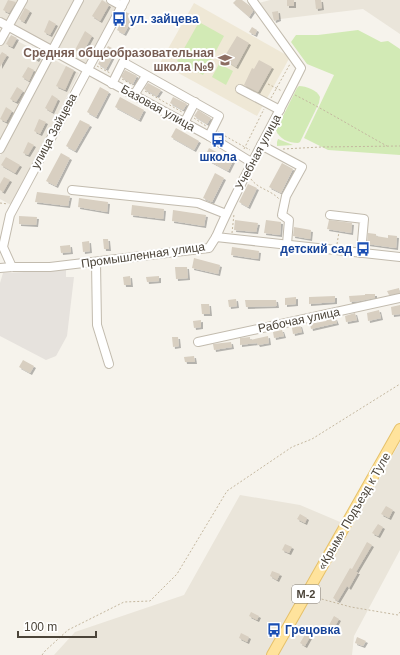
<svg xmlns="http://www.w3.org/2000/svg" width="400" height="655" viewBox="0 0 400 655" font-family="Arial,sans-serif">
  <defs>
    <filter id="shadow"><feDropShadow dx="2" dy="2" stdDeviation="0" flood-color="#0004"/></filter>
  </defs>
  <rect width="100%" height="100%" fill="#f6f3ec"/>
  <!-- residential -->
  <g fill="#eae5da">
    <path d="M0,0h20l-12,23 -8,-4z"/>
    <path d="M27,0h48l-24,45 -38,-19z"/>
    <path d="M83,0h20l13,7 -31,57 -28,-15z"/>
    <path d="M270,0h130v34l-37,-25 -91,11 -13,-17z"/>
    <path d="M6,35l40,21 -46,89v-98z"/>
    <path d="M51,58l28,15 -68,132 -11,-6v-43z"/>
    <path d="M400,442v108l-46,86 -2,19h-298l21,-23 109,-37 56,-100 60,10 52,22z"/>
  </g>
  <!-- industrial -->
  <path fill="#e6e2dd" d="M66,270v7h8l-7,59 -11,20 -10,4 -46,-24v-53l3,-10z"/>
  <!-- education -->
  <path fill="#efe8d6" d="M194,3l96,54 -33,59 -97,-53z"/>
  <!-- green -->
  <g fill="#d2eab5">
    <path d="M199,22l25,14 -21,39 -26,-14z"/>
    <path d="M358,30l23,12 7,-1 12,8v106l-72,-5 -24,-12 30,-63 -27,-11 -16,-22 5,-7h22z"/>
    <path d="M219,64l14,7 -7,14 -14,-8z"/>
    <path d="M299,86c7,0 18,4 21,11l-1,6 -19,39 -2,1c-9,0 -19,-4 -22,-13l21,-42z"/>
    <path d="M278,139l15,6 -16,1v-4z"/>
  </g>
  <!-- building -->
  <g fill="#d8cfc1" filter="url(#shadow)">
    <path d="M8,0l8,2 -7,11 -6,-3z"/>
    <path d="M102,0l7,5 -9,16 -8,-5z"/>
    <path d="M236,0h6l8,6 3,5 -4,6 -16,-14z"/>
    <rect x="287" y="0" width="7" height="6"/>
    <path d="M315,0h6l1,8 -6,1z"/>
    <path d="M25,8l5,3 -6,11 -5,-3z"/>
    <path d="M278,11l1,8 -5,2 -2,-9z"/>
    <path d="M126,12l8,4 -10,18 -7,-4z"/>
    <path d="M49,20l7,4 -6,11 -6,-3z"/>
    <path d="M252,27l5,3 -2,5 -6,-3z"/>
    <path d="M85,31l7,5 -10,18 -7,-4z"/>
    <path d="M11,35l6,3 -5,9 -6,-3z"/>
    <path d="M237,36l12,7 -13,24 -13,-8z"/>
    <path d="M108,46l8,4 -10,19 -8,-5z"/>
    <path d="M36,49l6,3 -5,8 -5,-3z"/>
    <path d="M2,52l5,3 -7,12v-12z"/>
    <path d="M259,60l13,7 -14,25 -14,-7 8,-17 2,1z"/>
    <path d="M66,66l8,4 -9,20 -9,-4z"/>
    <path d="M28,67l6,3 -5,11 -7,-4z"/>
    <path d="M125,70l12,6 -4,8 -12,-7z"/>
    <path d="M148,83l13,7 -4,6 -13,-7z"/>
    <path d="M17,87l6,4 -7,11 -6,-3z"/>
    <path d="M100,87l9,5 -13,25 -9,-5z"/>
    <path d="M52,95l6,4 -6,13 -7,-4z"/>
    <path d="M120,97l24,13 -5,10 -24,-13z"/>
    <path d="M173,97l14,7 -4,6 -13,-7z"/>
    <path d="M6,107l6,4 -6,11 -6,-3z"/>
    <path d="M198,110l13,8 -4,6 -13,-8z"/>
    <path d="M39,119l7,3 -6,12 -6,-3z"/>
    <path d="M80,120l10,5 -15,26 -9,-5z"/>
    <path d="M176,128l23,13 -5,9 -23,-13z"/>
    <path d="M28,142l6,3 -6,10 -5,-2z"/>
    <path d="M209,148l24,13 -5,10 -24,-13z"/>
    <path d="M61,153l9,5 -14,28 -10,-5z"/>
    <path d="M6,157l14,8 -5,8 -14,-8z"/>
    <path d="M282,163l11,6 -12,24 -12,-6z"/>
    <path d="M215,173l9,5 -12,24 -9,-4z"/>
    <path d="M4,177l6,3 -7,12 -3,-2v-6z"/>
    <path d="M248,184l9,4 -9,19 -9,-5z"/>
    <path d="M37,192l33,4 -2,10 -33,-4z"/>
    <path d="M79,198l29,4 -1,10 -29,-5z"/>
    <path d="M132,205l32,4 -1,10 -32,-4z"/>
    <path d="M173,210l33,5 -2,11 -32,-5z"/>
    <path d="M19,216l18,1 -1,8 -17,-1z"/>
    <path d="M235,220l23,3 -2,9 -22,-2z"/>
    <path d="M266,220l15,2 -1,13 -16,-2z"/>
    <path d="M329,220l23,3 -1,10 -24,-4z"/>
    <path d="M294,227l17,3 -1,9 -17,-3z"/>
    <path d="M368,233l8,1v2l12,2v-3l9,1 -1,12 -29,-4z"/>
    <path d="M103,239h5l1,10h-5z"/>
    <path d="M89,241l1,10 -7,1 -1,-10z"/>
    <path d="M70,245l1,7 -10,1 -1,-7z"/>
    <path d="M232,247l27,4 -1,8 -27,-4z"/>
    <path d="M194,258l26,7 -2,9 -26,-6z"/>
    <path d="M175,267h12l1,11 -12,1z"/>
    <path d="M130,276l1,9h-7l-1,-8z"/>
    <path d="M159,276v5l-12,1 -1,-5z"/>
    <path d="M399,288l1,5 -11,2 -2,-4z"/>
    <path d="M365,294h10v4l-15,3 -10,1 -1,-6 16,-1z"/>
    <path d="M335,296v6l-26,2v-7z"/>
    <path d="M296,297v7l-11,1v-7z"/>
    <path d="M236,299l1,7 -8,1 -1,-7z"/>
    <path d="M245,300h31l1,6 -31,1z"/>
    <path d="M201,304h8l1,10h-8z"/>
    <path d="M400,305v9l-8,1 -1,-8z"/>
    <path d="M379,310l2,8 -13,3 -1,-8z"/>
    <path d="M355,313l2,7 -11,2 -1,-6z"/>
    <path d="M335,318l2,5 -26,6 -1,-5 16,-3v-1z"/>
    <path d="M201,320v7l-7,1 -1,-7z"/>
    <path d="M300,325l2,7 -9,2 -1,-6z"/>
    <path d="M282,330l2,6 -10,2 -1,-6z"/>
    <path d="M268,336l1,7 -11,2 -1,-2 -17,2v-7l10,-1v3z"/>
    <path d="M172,337h6l1,9 -6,1z"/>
    <path d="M231,342l1,5 -18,3 -1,-6z"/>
    <path d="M194,356l1,6h-10l-1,-5z"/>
    <path d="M23,360l11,6 -4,7 -11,-6z"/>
    <path d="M386,506l7,4 -4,8 -8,-4z"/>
    <path d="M300,514l7,4 -2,5 -8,-4z"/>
    <path d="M378,524l5,3 -5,9 -6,-3z"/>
    <path d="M367,542l5,3 -16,27h2l-9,16 -2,-2 -9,15 -5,-3 17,-30 2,1z"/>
    <path d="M285,544l7,3 -3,6 -7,-3z"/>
    <path d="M272,571l8,3 -3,6 -7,-4z"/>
    <path d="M251,612l8,4 -2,4 -8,-4z"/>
    <path d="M334,616l5,3 -6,11 -5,-3z"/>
    <path d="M241,633l8,4 -2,5 -8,-4z"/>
    <path d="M306,633l5,2 -6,11 -5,-3z"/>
    <path d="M357,637l9,4 -3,5 -8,-3z"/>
  </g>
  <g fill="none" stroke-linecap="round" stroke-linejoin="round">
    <defs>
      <g id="minor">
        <path d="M111,0l11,6"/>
        <path d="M0,22l209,114 42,26"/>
        <path d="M0,41l23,-41"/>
        <path d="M112,84l11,-22 96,54 -10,20"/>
        <path d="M240,89l40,21"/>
        <path d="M134,95l12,-19"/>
        <path d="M184,123l11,-21"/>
        <path d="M261,145l41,22 -16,29 -4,19 7,5 -2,24"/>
        <path d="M0,149l79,-149"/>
        <path d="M72,190l126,13 28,11"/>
        <path d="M330,215l34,4 -3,34"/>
        <path d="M216,237l184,20"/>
        <path d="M96,262l1,63 12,39"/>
        <path d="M12,267l-9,-20 7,-32 115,-215"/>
        <path d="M0,268l12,-1h38l159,-19 7,-11c25,-58 57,-112 85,-169l-49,-68"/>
        <path d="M198,342l202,-44"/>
      </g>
      <path id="major" d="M272,655l128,-226"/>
    </defs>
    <!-- minor casing -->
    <use href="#minor" stroke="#c2bbae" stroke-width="10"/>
    <!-- major casing -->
    <use href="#major" stroke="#e6c16a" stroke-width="12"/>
    <!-- path -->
    <g stroke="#c4b79f" stroke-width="1" stroke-dasharray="2 2" stroke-linecap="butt">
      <path d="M97,66l13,7"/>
      <path d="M122,79l11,6"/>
      <path d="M268,84l14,7"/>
      <path d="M145,91l37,21"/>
      <path d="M295,95c32,16 61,34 92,51"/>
      <path d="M271,98l19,-34"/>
      <path d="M194,118l12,8"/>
      <path d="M218,132l32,18"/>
      <path d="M244,149l20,-40"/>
      <path d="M283,149l38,-2 79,-1"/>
      <path d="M251,179c7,10 20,11 28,20"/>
      <path d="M0,203l8,1"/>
      <path d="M232,233l2,-19"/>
      <path d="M337,244l2,-12"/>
      <path d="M314,597l37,10 47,8 2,-3"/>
      <path d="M42,655l3,-4 23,-21 56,-28 26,-1 27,-27 50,-83 65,-44 20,-8 88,-55"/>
    </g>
    <!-- minor -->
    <use href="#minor" stroke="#fff" stroke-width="8"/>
    <!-- major -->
    <use href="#major" stroke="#ffe39c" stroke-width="10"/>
  </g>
  <!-- icons -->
  <defs>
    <symbol id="bus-bare" viewBox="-9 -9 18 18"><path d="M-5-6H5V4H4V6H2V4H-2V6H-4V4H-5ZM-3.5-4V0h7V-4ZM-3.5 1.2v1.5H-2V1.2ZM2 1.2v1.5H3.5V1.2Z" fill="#1a4fb4" stroke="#fff" stroke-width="2.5" paint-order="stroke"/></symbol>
    <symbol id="school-bare" viewBox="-9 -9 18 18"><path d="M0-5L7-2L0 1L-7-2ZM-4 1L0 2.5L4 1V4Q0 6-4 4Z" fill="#8d6e63" stroke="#fff" stroke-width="2.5" paint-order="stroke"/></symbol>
  </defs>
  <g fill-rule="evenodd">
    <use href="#bus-bare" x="109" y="9" width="20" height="20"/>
    <use href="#school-bare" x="215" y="50" width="20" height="20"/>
    <use href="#bus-bare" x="208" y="130" width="20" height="20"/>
    <use href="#bus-bare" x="353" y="239" width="20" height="20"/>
    <use href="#bus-bare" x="264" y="620" width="20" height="20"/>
  </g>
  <g text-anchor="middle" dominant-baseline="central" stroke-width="4" stroke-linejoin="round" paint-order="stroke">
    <!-- shield labels -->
    <rect fill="#fff" stroke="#817c74" stroke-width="1" x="292" y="585" width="28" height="18" rx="3"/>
    <g font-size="11" font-weight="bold" fill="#4b4439">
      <text x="306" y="594">М-2</text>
    </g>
    <!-- transit labels -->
    <g font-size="12" font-weight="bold" fill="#164399" stroke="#fff" text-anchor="start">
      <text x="130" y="19">ул. зайцева</text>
      <text x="218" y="157" text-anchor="middle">школа</text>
      <text x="352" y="249" text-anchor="end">детский сад</text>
      <text x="285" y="630">Грецовка</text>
    </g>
    <!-- education labels -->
    <g font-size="12" font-weight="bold" fill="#785e54" stroke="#fff" text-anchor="end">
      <text x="214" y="53">Средняя общеобразовательная<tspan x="214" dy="14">школа №9</tspan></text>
    </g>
    <!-- street labels -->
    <g font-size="12" fill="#4b4439" stroke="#fff">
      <text transform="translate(158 108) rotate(29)">Базовая улица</text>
      <text transform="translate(54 131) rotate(-62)">улица Зайцева</text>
      <text transform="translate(258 152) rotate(-62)">Учебная улица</text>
      <text transform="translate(143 255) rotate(-8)">Промышленная улица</text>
      <text transform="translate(299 320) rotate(-12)">Рабочая улица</text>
      <text transform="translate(354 511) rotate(-60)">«Крым» Подъезд к Туле</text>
    </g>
  </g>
  <!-- scale -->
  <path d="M18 631v6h78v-6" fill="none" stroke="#4b4439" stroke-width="2"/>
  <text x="24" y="631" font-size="12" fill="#4b4439" stroke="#ffffff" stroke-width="3" paint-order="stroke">100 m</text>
</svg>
